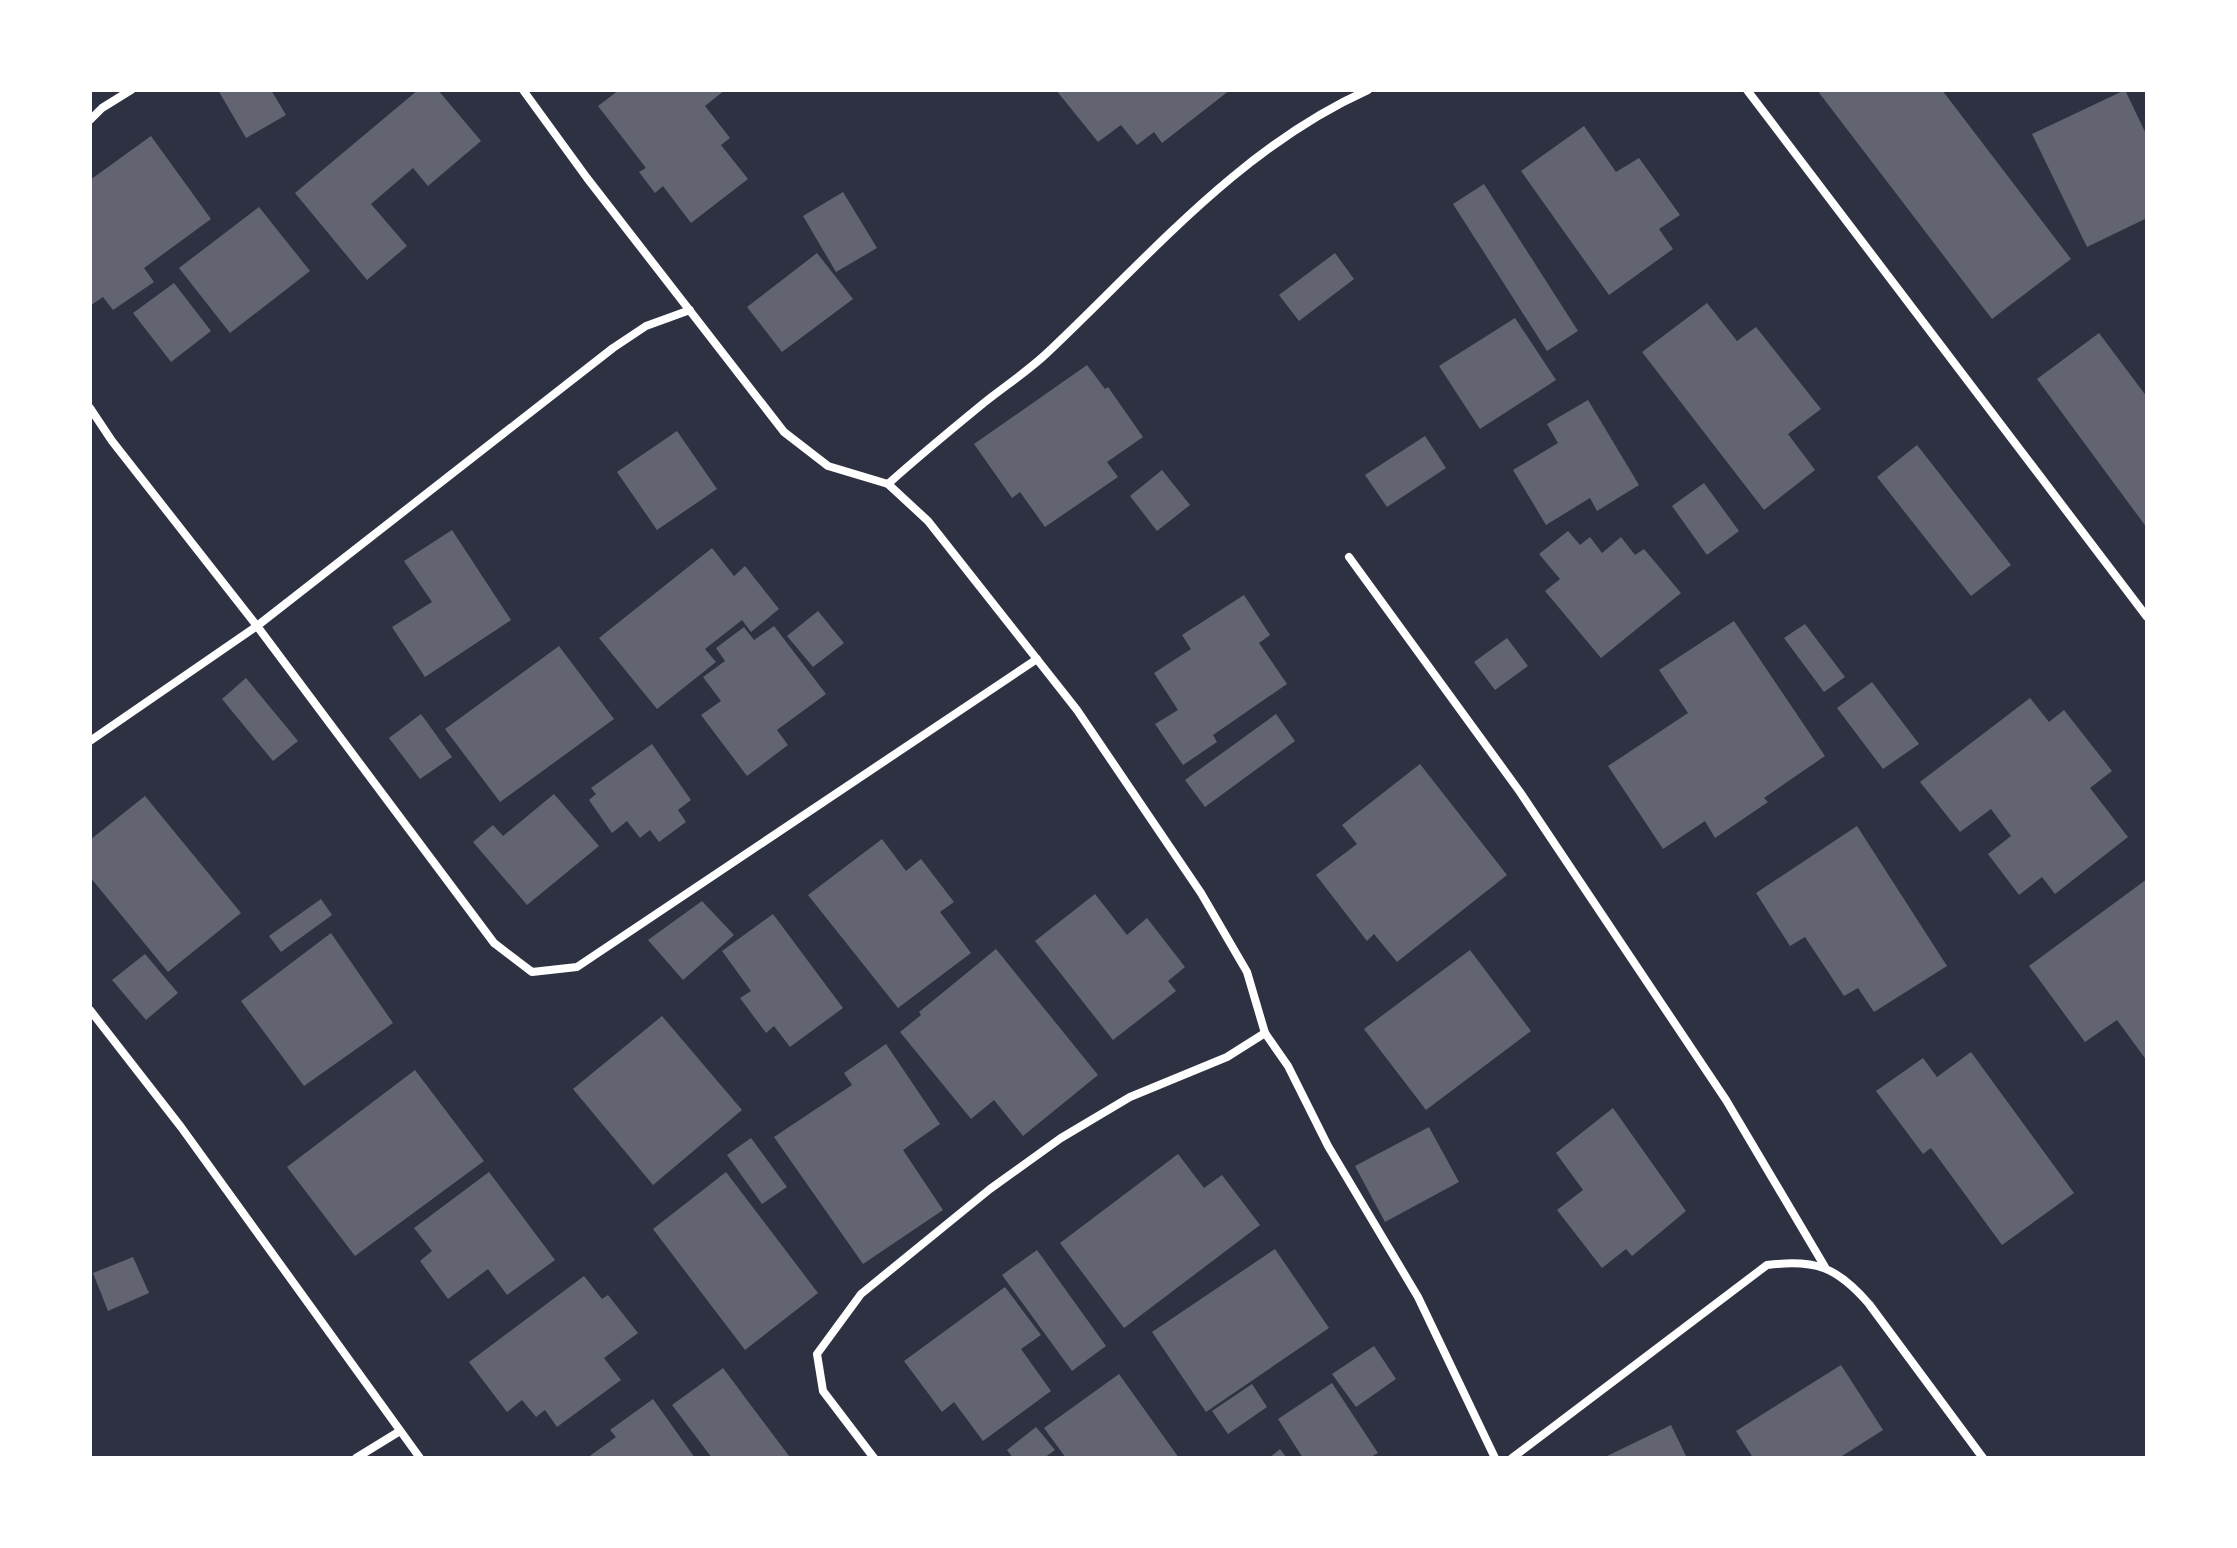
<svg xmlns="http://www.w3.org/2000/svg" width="2237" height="1548" viewBox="0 0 2237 1548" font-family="Helvetica,sans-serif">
  <rect width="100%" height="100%" fill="#2d3142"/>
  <!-- building -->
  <g fill="#626471">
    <path d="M218,90h53l15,25 -40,23z"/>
    <path d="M418,90h20l43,51 -53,45 -15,-18 -42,36 36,42 -40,34 -72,-87z"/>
    <path d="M619,90h106l-20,16 25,32 -9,7 27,34 -57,44 -28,-37 -8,7 -16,-21 7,-4 -48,-62z"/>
    <path d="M1056,90h174l-68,53 -8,-11 -17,13 -16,-20 -23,17z"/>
    <path d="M1817,90h125l129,169 -79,60z"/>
    <path d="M2125,90l22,46v82l-60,29 -55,-113z"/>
    <path d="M1584,126l32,46 23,-14 41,57 -21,14 14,20 -64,46 -88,-124z"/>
    <path d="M151,136l60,83 -67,49 10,14 -41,28 -10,-13 -13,9v-126z"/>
    <path d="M1484,184l94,147 -31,20 -94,-147z"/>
    <path d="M843,192l34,56 -41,24 -33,-56z"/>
    <path d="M259,207l51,64 -80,62 -51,-65z"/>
    <path d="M817,253l36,46 -71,53 -35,-45z"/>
    <path d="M1335,253l19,26 -55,42 -20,-26z"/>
    <path d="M174,283l37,48 -40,31 -38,-49z"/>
    <path d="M1707,303l30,38 19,-14 65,82 -33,25 27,36 -51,40 -122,-158z"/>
    <path d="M1515,318l41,62 -76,49 -41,-63z"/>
    <path d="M2099,333l48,64v131l-110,-149z"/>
    <path d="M1087,365l18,24 3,-2 35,50 -36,25 11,15 -73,50 -25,-35 -8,6 -38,-54z"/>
    <path d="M1588,400l51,85 -42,26 -7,-13 -44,27 -33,-55 45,-27 -11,-19z"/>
    <path d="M677,431l40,58 -60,41 -40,-58z"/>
    <path d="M1425,436l21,32 -59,39 -22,-32z"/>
    <path d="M1917,445l94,120 -40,31 -94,-119z"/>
    <path d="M1162,470l28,35 -33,26 -27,-35z"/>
    <path d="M1704,483l35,48 -32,24 -35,-49z"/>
    <path d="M452,530l59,90 -86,57 -33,-50 40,-25 -28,-41z"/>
    <path d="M1568,531l12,14 10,-8 12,16 19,-16 14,18 9,-6 37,44 -80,65 -56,-67 15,-12 -21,-25z"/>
    <path d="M712,548l22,28 11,-10 34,43 -28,23 -9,-12 -37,29 11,13 -59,47 -58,-71z"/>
    <path d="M1244,595l26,40 -11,8 28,41 -74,51 4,7 -34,23 -28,-41 23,-14 -24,-37 37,-24 -9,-14z"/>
    <path d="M818,611l26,32 -31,24 -26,-31z"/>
    <path d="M1734,621l91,135 -61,42 4,4 -53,36 -10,-17 -42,28 -55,-83 80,-53 -29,-43z"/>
    <path d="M1805,624l40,53 -21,15 -40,-54z"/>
    <path d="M774,626l52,68 -49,36 11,15 -41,31 -46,-61 20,-14 -18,-24 22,-16 -9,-13 28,-21 10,13z"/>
    <path d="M1507,638l21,28 -33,24 -21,-28z"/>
    <path d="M559,646l55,73 -114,83 -55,-73z"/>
    <path d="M246,678l52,63 -25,20 -51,-62z"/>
    <path d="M1872,682l47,62 -36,25 -46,-61z"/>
    <path d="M2030,698l19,24 15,-12 48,61 -22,17 38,49 -73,57 -13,-17 -23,18 -31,-41 23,-18 -20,-27 -31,23 -40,-50z"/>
    <path d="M421,714l31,43 -32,22 -31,-41z"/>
    <path d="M1276,714l19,27 -90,66 -20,-27z"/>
    <path d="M652,744l39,56 -13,10 8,12 -27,20 -9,-12 -10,8 -13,-17 -15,12 -23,-33 7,-6 -5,-6z"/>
    <path d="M1420,764l87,111 -110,87 -23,-28 -7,7 -51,-66 41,-31 -15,-19z"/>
    <path d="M554,794l45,52 -72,59 -54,-63 20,-17 10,11z"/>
    <path d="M145,796l96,117 -73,59 -78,-95v-37z"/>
    <path d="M1857,826l90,140 -73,46 -16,-24 -14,8 -39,-59 -15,9 -34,-53z"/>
    <path d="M882,839l24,32 15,-12 33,43 -14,10 31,41 -73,55 -90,-113z"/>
    <path d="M2147,879v182l-30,-41 -32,22 -56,-76z"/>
    <path d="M1095,894l32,41 20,-17 38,49 -17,14 8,10 -63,49 -78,-99z"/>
    <path d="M321,899l11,16 -51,37 -12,-16z"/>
    <path d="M702,901l32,34 -51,45 -35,-40z"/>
    <path d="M773,914l70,94 -53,39 -16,-21 -8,7 -26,-35 11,-7 -29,-40z"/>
    <path d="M331,933l62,90 -89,63 -63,-85z"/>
    <path d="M996,949l102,126 -75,61 -29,-36 -23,19 -71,-87 21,-17 -2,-3z"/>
    <path d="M1470,950l61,81 -105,79 -62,-81z"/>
    <path d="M145,954l33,39 -32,27 -34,-40z"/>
    <path d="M662,1016l80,94 -89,75 -80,-96z"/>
    <path d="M886,1044l54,80 -37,26 40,60 -80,54 -89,-127 78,-52 -8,-12z"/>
    <path d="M1971,1052l103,141 -72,52 -71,-97 -8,6 -47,-63 47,-33 14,19z"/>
    <path d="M415,1070l69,91 -129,95 -68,-89z"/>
    <path d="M1613,1108l73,103 -54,45 -6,-7 -24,19 -45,-58 26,-20 -27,-37z"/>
    <path d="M1429,1127l30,55 -74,40 -30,-56z"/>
    <path d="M751,1138l36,49 -25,17 -35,-49z"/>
    <path d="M1178,1154l26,34 18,-13 38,50 -136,103 -64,-85z"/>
    <path d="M489,1172l66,88 -48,35 -19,-26 -40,30 -28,-38 12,-10 -18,-23z"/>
    <path d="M726,1172l92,121 -73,57 -92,-121z"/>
    <path d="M1275,1249l54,79 -123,84 -54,-80z"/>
    <path d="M1037,1250l69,96 -34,25 -70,-96z"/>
    <path d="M133,1257l16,36 -41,18 -15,-38z"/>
    <path d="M584,1276l18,23 6,-4 30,38 -34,25 17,22 -64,47 -12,-17 -9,7 -14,-17 -15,12 -38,-50z"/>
    <path d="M1005,1287l36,48 -20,14 30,42 -68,50 -29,-39 -12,10 -38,-51z"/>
    <path d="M1374,1346l22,33 -40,28 -24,-33z"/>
    <path d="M1841,1365l42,65 -44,28h-86l-17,-27z"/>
    <path d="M723,1368l66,88 -3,2h-74l-40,-53z"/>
    <path d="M1119,1374l60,84h-113l-22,-30z"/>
    <path d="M1332,1383l46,70 -9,5h-66l-25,-39z"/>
    <path d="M1252,1384l15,23 -39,27 -16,-23z"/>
    <path d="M653,1399l42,59h-108l29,-21 -6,-7z"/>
    <path d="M1671,1425l16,33h-84z"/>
    <path d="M1036,1427l19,23 -11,8h-31l-6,-8z"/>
    <path d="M1280,1449l7,9h-18z"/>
  </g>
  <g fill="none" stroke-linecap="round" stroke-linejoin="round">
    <!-- minor -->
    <g stroke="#fff" stroke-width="8">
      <path d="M523,90l64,88 197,254 44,34 60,18 40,37 149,189 124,183 46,79 18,61 23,33 40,80 90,151 77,161"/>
      <path d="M1747,90l400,527"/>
      <path d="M90,120l12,-12 29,-18"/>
      <path d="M90,408l22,33 145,185 237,317 38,29 45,-5 460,-308"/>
      <path d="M888,484c31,-28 64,-55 97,-82 20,-16 43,-31 62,-49 101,-95 192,-205 321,-263"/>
      <path d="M1349,557l171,235 206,308 99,167"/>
      <path d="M90,741l167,-115 356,-278 33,-22 44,-16"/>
      <path d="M90,1010l91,117 239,331"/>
      <path d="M356,1458l44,-27"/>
      <path d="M874,1458l-51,-67 -6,-37 44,-60 129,-105 71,-51 69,-41 97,-40 38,-24"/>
      <path d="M1512,1458l255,-193c49,-6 70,2 102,39l114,154"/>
    </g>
  </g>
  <!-- border -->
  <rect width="2237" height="1548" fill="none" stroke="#ffffff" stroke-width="184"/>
</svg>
